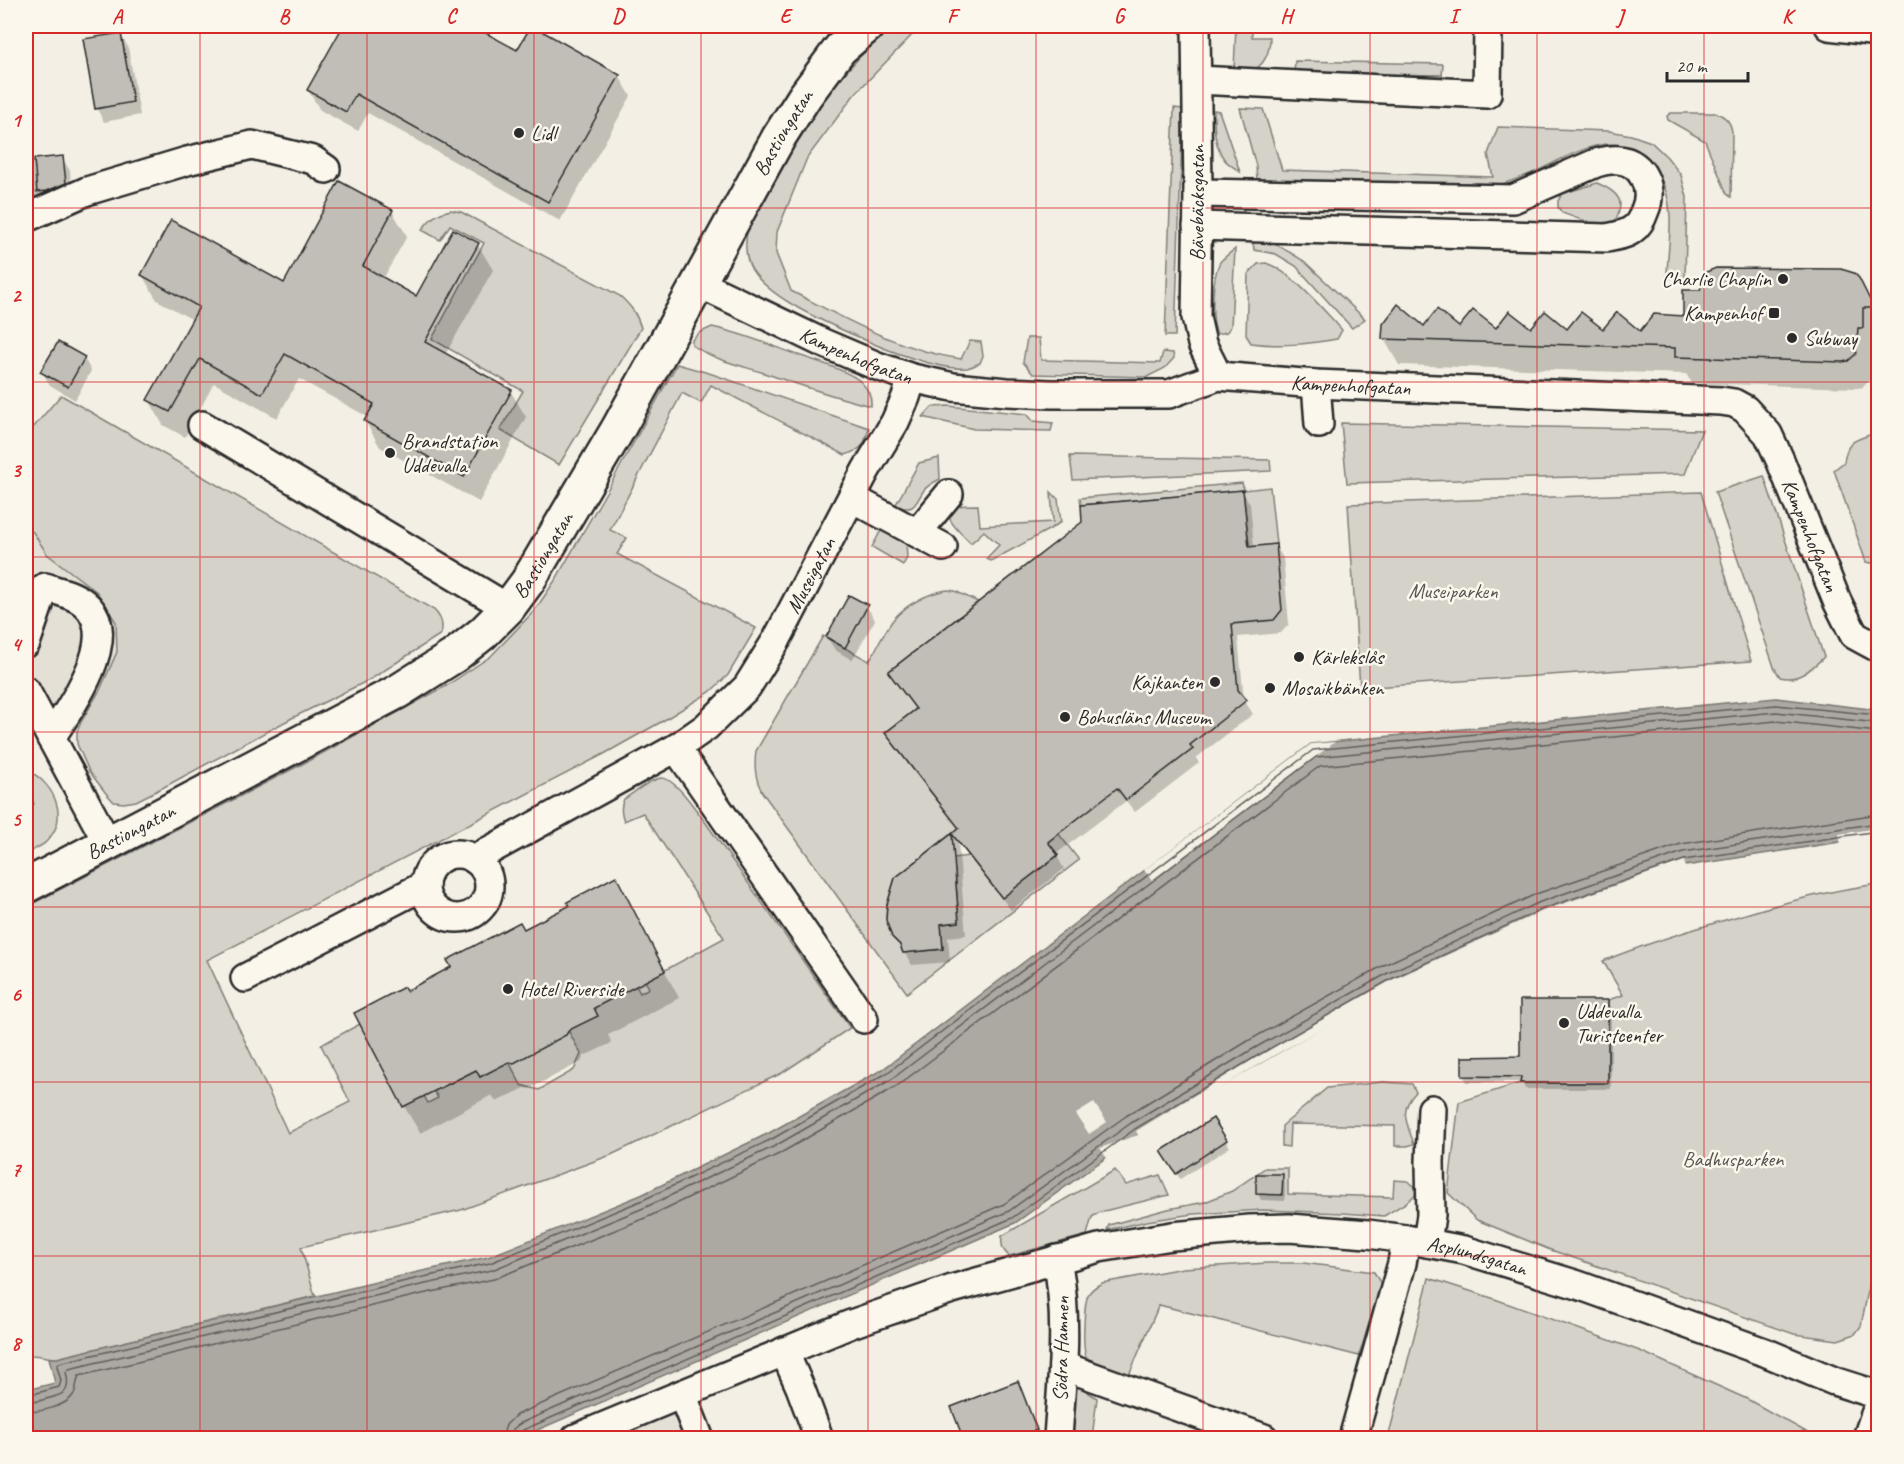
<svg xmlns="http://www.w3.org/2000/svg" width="1904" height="1464" viewBox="0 0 1904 1464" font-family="Caveat,sans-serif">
  <rect width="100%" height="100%" fill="#f3efe4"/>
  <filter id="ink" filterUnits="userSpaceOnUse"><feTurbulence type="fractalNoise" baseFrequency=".0167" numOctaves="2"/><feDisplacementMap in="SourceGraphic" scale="12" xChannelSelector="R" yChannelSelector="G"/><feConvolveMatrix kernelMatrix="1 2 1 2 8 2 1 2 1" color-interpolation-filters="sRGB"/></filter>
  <g filter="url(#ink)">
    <!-- built -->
    <g fill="#e4e0d6">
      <path d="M26,528l7,4 14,22 50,38 19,30 1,30 -17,38 -19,32 -4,10 -51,1z"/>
      <path d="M701,1399l16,39h-107z"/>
    </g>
    <!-- green -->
    <g fill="#d5d2c9" stroke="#807e7a" stroke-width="1.5">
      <path d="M893,26h34l-15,9 -58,60 -47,63 -30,74 -1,21 15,38c55,28 108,59 170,68l9,-18 11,1 2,14 -3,7c-4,2 -9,4 -13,5 -25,3 -81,-18 -104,-29 -32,-14 -92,-39 -111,-69 -9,-15 -7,-36 -1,-53 4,-13 15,-27 22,-39 32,-57 70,-111 120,-152z"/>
      <path d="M1236,26h16v11h18c0,13 -5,31 -20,33 -5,0 -11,-1 -16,-1z"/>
      <path d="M1295,61l148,3 -1,11 -148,-2z"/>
      <path d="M1174,108l9,1 -8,227h-10z"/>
      <path d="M1240,108l23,1 19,61 211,7 -5,-23 10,-27 111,4 22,4 20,7 16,15 14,18 6,22 -2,81h-18c0,-27 7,-57 0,-83 -4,-15 -12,-29 -24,-39 -32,-28 -74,0 -106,15 -16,7 -32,12 -48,17l-232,-7 -1,-15z"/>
      <path d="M1214,110l5,1 21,61c-5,-4 -12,-8 -16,-13 -10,-14 -10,-32 -10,-49z"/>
      <path d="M1671,113h45c9,3 15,9 16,19l-1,65 -4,-3 -22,-53 -37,-21 -1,-4z"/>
      <path d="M1597,183c24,10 29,19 16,42l-12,2 -39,-14 -4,-6v-6l4,-7z"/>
      <path d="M451,210l10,2 159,84c11,10 17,18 21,32l-82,137 -59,-35 23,-39 -91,-52 52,-96 -34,-18 -10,15 -18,-10c8,-12 15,-17 29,-20z"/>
      <path d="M1253,242l23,2 28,17 61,58 -13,9 -56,-62 -20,-12 -22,-4z"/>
      <path d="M1235,249l-4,77 -4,6 -10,2c-7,-16 -5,-57 3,-72 4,-5 10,-9 15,-13z"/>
      <path d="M1266,263c25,9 51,40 69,59l7,8 -5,9c-30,5 -56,8 -86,4l-5,-8 2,-61 10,-10z"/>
      <path d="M712,327c31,6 59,19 89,29 15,5 49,15 60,26 7,7 11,15 10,24 -37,-9 -74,-22 -110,-34 -23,-7 -49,-13 -69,-27v-5l7,-7z"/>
      <path d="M1027,338h12l2,22 119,3 3,-11 10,1 1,5 -9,10 -18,9 -114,-3 -10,-12z"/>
      <path d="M677,364l35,10 157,54c-5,18 -6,21 -24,27l-134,-70 -10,18 -19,-10 -72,137 17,8 -10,16 139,74 -28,47 -18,17 -49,30 -57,32 -397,206 81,173 62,-31 -29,-57 39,-21 64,72 4,7 10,-5 -4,-7 42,-21 4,7 9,-5 16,-18 16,31 18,5 35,-20 7,-16 -17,-31 72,-37 4,7 9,-5 -4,-7 79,-43 -81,-125 -19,8c-3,-9 -4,-14 0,-22 10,-6 24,-19 37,-21 14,-1 36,34 45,45l144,205 -68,45 -171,82 -150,55 -160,37 14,49 -258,62c-11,0 -21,-5 -31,-2v-449l282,-146 138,-75 45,-30 44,-46 21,-31 53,-92z"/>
      <path d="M61,395l373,215c7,7 10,14 7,24l-70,45 -79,39 -128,69 -28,14 -12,2 -10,-1 -9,-10 -16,-21 -12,-27v-12l4,-10 19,-32 17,-38 -1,-30 -19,-30 -50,-38 -14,-22 -7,-4v-92z"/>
      <path d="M948,406l79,8 6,7 20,2 -2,8 -77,-2 -51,-12 9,-10z"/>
      <path d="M1341,423l361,7 -17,44 -338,9z"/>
      <path d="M1878,432v132l-12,-2 -32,-92 10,-8c3,-24 14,-22 34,-30z"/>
      <path d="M1070,456l200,4 1,11 -198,9z"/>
      <path d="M939,458l1,21c-6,3 -12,6 -16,11 -10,15 -8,22 -29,16l24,-43z"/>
      <path d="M1764,476l60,181c-13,12 -25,25 -44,20l-6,-10 -59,-175z"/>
      <path d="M1242,483l2,7 26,-3 6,57 -27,3 -6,-57 -162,15 -1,-7z"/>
      <path d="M1051,492l7,7 3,23 -11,7 -59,32 -5,-2 13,-14 -15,-14 -13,12c-7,-7 -37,-31 -13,-37 6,-1 14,-1 20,-1l2,21 73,-4z"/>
      <path d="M1701,492l50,169 -391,27 -12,-184z"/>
      <path d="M884,525l22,16 1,17 -4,7 -31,-18z"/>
      <path d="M947,590l8,1 23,11 -90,70 28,37 -31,24 53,68 24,24 -67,53 -8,27 -1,15 6,17 8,8 3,8 40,-4 -2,-25 18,-2 -4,-51 -11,-12 25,-3 33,42 56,-43 -14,-18 11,-8 24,31 -172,133 -145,-201c-7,-14 -8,-25 -6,-41l67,-115 46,25c8,-13 15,-29 24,-41 12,-15 35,-27 54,-30z"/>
      <path d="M29,771c26,14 41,47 17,71 -5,5 -14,8 -20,12v-46l8,-4 -8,-17v-14z"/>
      <path d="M1878,884v357l-17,85 -6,8 -17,6 -44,-6 -246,-85 -71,-29 -29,-27 11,-91 61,-19h88v-83l15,-5 -20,-34c45,-18 90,-32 136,-45 46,-14 92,-26 139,-32z"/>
      <path d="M1383,1082l29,2 4,8c-18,19 -9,31 -2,52l-7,2h-12v-20l-105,-2 -1,23 -7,-1v-20l45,-38z"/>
      <path d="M1265,1168h23v26l105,3 1,-17 14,1 12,10 -16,13 -20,12 -41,-3 -79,-3 -71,4 -46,7 -40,9 2,-5 59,-16 37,-7 27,-11z"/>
      <path d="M1115,1170l11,15 34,-10 9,20 -69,17 -8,5 -5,18 -78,21c-7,-6 -8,-12 -7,-20z"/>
      <path d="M1268,1263h35l71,9 7,12 -22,72 -200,-51 -31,72c-11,-4 -37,-11 -42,-21 -4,-9 -2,-52 2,-61 3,-6 8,-9 14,-12l81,-15z"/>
      <path d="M1429,1278l63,20 148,53 107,48 70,39h-429z"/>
      <path d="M1075,1384l22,14 -5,40h-20z"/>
    </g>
    <!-- water -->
    <path fill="#aca9a2" stroke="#787772" stroke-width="1.5" d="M1776,698l102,12v126l-193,30 -139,49 -152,70 -255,149 -124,89 -496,215h-493v-48l29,-7 -6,-25h8l361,-86 70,-15 153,-62 128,-62 114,-64 428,-325z"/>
    <!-- pier -->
    <g fill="#f3efe4">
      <path d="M1335,742l-183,138 -8,-10 167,-126z"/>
      <path d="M1878,828v11l-37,6 -2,-11z"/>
      <path d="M1684,861l2,8 -139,48 -152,70 -134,76 -121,74 -32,23 -8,-12 38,-13 -2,-4 121,-74 133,-76 153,-70z"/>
      <path d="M1094,1103l13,19 -18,12 -13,-20z"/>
    </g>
    <!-- shadow -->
    <g fill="#0003">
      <path d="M344,26h126l48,26 101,24 12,20 -71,125 -192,-108 -10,18 -38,-21 -12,-20z"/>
      <path d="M120,34l8,13 12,68 -36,7 -7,-13z"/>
      <path d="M62,157l8,14 2,25 -46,11v-46z"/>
      <path d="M392,211l15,25 -24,43 34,19 37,-67 24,14 15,25 -48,85 66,37 15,25 -47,85 -99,-55 -15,-26 3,-4 -69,-38 -22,39 -63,-35 -29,54 -22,-12 -14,-25 44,-80 -36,-20 -15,-25 142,10z"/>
      <path d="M1858,279l20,37v18l-1,20h-5l-2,26 -7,7 -5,1 -166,-5 -6,-9 -287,-9 -15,-26 40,-11 216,5 44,-16z"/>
      <path d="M84,358l7,13 -16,29 -25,-15 -8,-13z"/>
      <path d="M1242,491l8,13 4,43 21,-2 8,13 6,66 -8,9 -43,4 6,63 9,14 -57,44 3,5 -64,49 -9,-11 -70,53 8,15 -53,41 -53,-67 8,92 -18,2 2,25 -38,3 -18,-29 2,-57 63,-49 -65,-84 -7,-13 30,-23 -20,-25 -7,-13z"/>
      <path d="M26,564l4,9 -4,13z"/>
      <path d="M850,597l17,10 8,13 -23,40 -17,-10 -8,-13z"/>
      <path d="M630,905l49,93 -71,37 4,8 -28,13 -3,6 -52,27 -4,-1 -29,14 -4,-7 -72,38 -16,-27 1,-113 119,-62z"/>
      <path d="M1607,1001l4,6v82h-86l-3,-7h-55l-4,-6 58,-18z"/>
      <path d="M1212,1120l18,27 -50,32 -17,-27z"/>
      <path d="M1282,1176l3,6v19l-24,-1 -3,-6z"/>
      <path d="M1018,1383l6,11 17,44h-76l-12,-30z"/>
    </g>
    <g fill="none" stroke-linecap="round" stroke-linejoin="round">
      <!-- shore -->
      <g stroke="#5f5d5b" stroke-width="1.5">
        <path d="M26,1396l33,-9 2,-6 -4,-15 2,-3 360,-85 71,-15 153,-63 129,-61 115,-66 426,-323 463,-45 102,10"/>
        <path d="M26,1403c6,0 13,-2 20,-4 18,-4 25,-7 20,-27l3,-3 352,-84 71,-15 154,-63 129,-61 117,-67 424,-322 460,-45 102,11"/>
        <path d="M26,1412c14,0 40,-5 48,-18 3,-6 2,-13 5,-18l343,-82 72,-15 156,-63 129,-62 118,-68 423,-320 456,-45 102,11"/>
        <path d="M502,1438l4,-13 10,-10 488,-211 122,-88 122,-75 136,-76 152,-71 145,-50 197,-30"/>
        <path d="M512,1438l1,-9 8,-6 488,-212 122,-88 122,-74 135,-76 152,-71 143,-50 195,-29"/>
        <path d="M519,1438l1,-5 3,-3 489,-212 123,-89 122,-73 134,-77 152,-70 141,-49 194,-29"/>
      </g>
    </g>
    <!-- building -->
    <g fill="#c0beb6" stroke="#2b2b2b" stroke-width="1.5">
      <path d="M343,26h130l44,24 14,-24h2l87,49 -72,127 -192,-108 -10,18 -39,-22z"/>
      <path d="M121,33l12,69 -38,7 -12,-70z"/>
      <path d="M63,156l3,27 -19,8 -10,1 -3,-33z"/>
      <path d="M339,181l54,29 -30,56 53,30 37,-67 26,14 -54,99 87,48 -48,87 -100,-56 10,-17 -89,-50 -23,40 -62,-35 -30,53 -23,-12 52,-93 -58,-32 30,-55 113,63z"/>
      <path d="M1716,268l125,1 13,4 5,5 15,30h-11v20h-5l-2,26 -8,7 -6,1 -167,-5v-9l-293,-9 1,-15 15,-20 26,22 13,-17 22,18 14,-17 23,18 13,-17 22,17 14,-17 22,18 14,-17 22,17 14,-17 23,19 14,-17 29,2v-26h17l6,-18z"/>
      <path d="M58,342l27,15 -17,30 -28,-15z"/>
      <path d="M1243,490l6,57 27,-3 6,66 -8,10 -42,4 6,66 9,10 -57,45 3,4 -67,51 -9,-12 -69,54 10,13 -56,43 -50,-64 7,88 -18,2 2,25 -40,4 -3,-8 -8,-8 -6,-17 1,-15 8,-27 64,-50 -74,-95 31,-24 -28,-37 194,-150 -1,-17z"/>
      <path d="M849,595l19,10 -23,43 -19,-11z"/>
      <path d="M616,876l49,95 -71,37 4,8 -29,14 -3,5 -52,28 -5,-1 -29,15 -4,-7 -73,37 -49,-94 50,-26 2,4 45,-24 -4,-7 73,-38 4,7 45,-23 -2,-4z"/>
      <path d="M1520,1000h88v83h-88l1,-6 -59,-1v-19l58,-1z"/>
      <path d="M1213,1118l14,22 -51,34 -15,-23z"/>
      <path d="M1256,1174h27l-1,21 -26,-1z"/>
      <path d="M1018,1381l19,49 -22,8h-52l-12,-31z"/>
    </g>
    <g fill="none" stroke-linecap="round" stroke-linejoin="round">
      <defs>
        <g id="minor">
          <path d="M1196,26l2,167 -2,124 6,27 16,32"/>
          <path d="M1829,26l49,6"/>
          <path d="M1197,80l290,14 1,-68"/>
          <path d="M26,218l61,-27 100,-30 65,-16 61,15 13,9"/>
          <path d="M1197,226l410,12c9,-2 19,-3 26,-9 6,-4 10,-13 12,-19 9,-20 -2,-48 -26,-50 -8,-1 -15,1 -23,3l-83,36 -315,-6"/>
          <path id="s1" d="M698,283l125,60 54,23 35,12 41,9 54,5 44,2h118l49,-18 98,8 405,17 13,2 11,6 23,25 12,26 57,141 17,34 24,13"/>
          <path d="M1316,384l3,40"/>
          <path d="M202,425l306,183"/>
          <path d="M852,498l91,49"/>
          <path d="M917,533l32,-39"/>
          <path d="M26,643l19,-56c13,4 28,7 39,16 40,32 -14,104 -33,135"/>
          <path d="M26,691l81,151"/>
          <path d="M676,748l188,271"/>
          <circle cx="457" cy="886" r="32"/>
          <path id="s2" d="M474,859l202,-111 30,-21 41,-40 30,-48 89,-169 29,-48 11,-25 6,-19"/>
          <path d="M245,978l180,-93"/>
          <path d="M1427,1243l4,-28 -1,-53 2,-53"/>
          <path d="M1057,1259c12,60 5,119 1,179"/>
          <path d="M784,1351l16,36 19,51"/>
          <path d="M1063,1366l201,72"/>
          <path d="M682,1394l17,43"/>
          <path id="s3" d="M576,1438l275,-114 101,-35 147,-41 73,-12 78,-7 39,-1 79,6 38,5 58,11 114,35 189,68 67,28 44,14"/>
          <path d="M1353,1438l49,-175 4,-24"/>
        </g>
        <g id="major">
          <path id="s4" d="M26,886l371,-194 57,-36 29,-23 25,-25 20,-27 90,-152 161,-292 26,-41 35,-47 27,-23"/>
          <path d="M1870,1438l8,-23"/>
        </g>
      </defs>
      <!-- minor casing -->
      <use href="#minor" stroke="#2b2b2b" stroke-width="32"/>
      <!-- major casing -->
      <use href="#major" stroke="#2b2b2b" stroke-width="38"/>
      <!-- minor -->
      <use href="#minor" stroke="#fbf7ec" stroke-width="27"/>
      <!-- major -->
      <use href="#major" stroke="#fbf7ec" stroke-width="33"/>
    </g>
  </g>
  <!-- grid -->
  <path fill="none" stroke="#d62828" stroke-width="1.5" stroke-opacity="0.55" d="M200,26v1412M367,26v1412M534,26v1412M701,26v1412M868,26v1412M1036,26v1412M1203,26v1412M1370,26v1412M1537,26v1412M1704,26v1412M26,208h1852M26,382h1852M26,557h1852M26,732h1852M26,907h1852M26,1082h1852M26,1256h1852"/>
  <!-- markers -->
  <g fill="#2b2b2b" stroke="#fbf7ec" stroke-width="2">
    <circle cx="519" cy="133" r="6"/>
    <circle cx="1783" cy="279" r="6"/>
    <rect x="1768" y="307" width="12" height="12" rx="3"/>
    <circle cx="1792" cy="338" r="6"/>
    <circle cx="390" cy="453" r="6"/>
    <circle cx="1299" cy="657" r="6"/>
    <circle cx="1215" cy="682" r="6"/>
    <circle cx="1270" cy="688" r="6"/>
    <circle cx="1065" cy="717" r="6"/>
    <circle cx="508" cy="989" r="6"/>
    <circle cx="1564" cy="1023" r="6"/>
  </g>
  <g text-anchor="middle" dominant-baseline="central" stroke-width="5" stroke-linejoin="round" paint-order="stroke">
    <!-- poi labels -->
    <g font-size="21" fill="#2b2b2b" stroke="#fbf7ec" text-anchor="start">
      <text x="531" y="133">Lidl</text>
      <text x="1771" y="279" text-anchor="end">Charlie Chaplin</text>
      <text x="1762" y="313" text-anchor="end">Kampenhof</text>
      <text x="1804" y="338">Subway</text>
      <text x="402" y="441">Brandstation<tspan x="402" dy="24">Uddevalla</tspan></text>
      <text x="1311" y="657">Kärlekslås</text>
      <text x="1203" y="682" text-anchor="end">Kajkanten</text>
      <text x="1282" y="688">Mosaikbänken</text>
      <text x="1077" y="717">Bohusläns Museum</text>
      <text x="520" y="989">Hotel Riverside</text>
      <text x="1576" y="1011">Uddevalla<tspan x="1576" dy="24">Turistcenter</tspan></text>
    </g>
    <!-- street labels -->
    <g font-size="21" fill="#2b2b2b" stroke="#fbf7ec">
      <text stroke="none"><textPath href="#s4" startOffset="1108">Bastiongatan</textPath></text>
      <text transform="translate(1197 203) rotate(-90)">Bävebäcksgatan</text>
      <text stroke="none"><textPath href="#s1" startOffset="174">Kampenhofgatan</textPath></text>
      <text stroke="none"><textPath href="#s1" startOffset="678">Kampenhofgatan</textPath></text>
      <text stroke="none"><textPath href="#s1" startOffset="1218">Kampenhofgatan</textPath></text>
      <text stroke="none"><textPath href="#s4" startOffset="622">Bastiongatan</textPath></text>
      <text stroke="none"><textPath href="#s2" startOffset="453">Museigatan</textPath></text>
      <text stroke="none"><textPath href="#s4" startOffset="118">Bastiongatan</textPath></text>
      <text stroke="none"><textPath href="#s3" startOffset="939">Asplundsgatan</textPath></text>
      <text transform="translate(1061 1349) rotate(-89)">Södra Hamnen</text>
    </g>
    <!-- park labels -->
    <g font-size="21" fill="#565552" stroke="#fbf7ec">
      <text x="1453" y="591">Museiparken</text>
      <text x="1733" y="1159">Badhusparken</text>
    </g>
  </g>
  <!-- margin -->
  <rect width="1904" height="1464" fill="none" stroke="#fbf7ec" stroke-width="66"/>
  <!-- scale -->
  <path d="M1667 72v9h81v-9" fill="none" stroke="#2b2b2b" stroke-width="3"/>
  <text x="1676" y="72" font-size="18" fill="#2b2b2b" stroke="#fbf7ec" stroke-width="4.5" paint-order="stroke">20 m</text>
  <rect x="33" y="33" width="1838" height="1398" fill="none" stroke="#d62828" stroke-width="2"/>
  <g font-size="20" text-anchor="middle" font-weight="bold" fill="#d62828">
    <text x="117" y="23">A</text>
    <text x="284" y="23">B</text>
    <text x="451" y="23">C</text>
    <text x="618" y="23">D</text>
    <text x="785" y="23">E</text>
    <text x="952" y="23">F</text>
    <text x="1119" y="23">G</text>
    <text x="1286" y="23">H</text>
    <text x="1453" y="23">I</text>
    <text x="1620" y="23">J</text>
    <text x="1787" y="23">K</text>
    <text x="16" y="127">1</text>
    <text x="16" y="302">2</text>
    <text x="16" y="477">3</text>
    <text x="16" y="651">4</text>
    <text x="16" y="826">5</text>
    <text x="16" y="1001">6</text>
    <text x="16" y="1176">7</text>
    <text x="16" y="1350">8</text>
  </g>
</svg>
